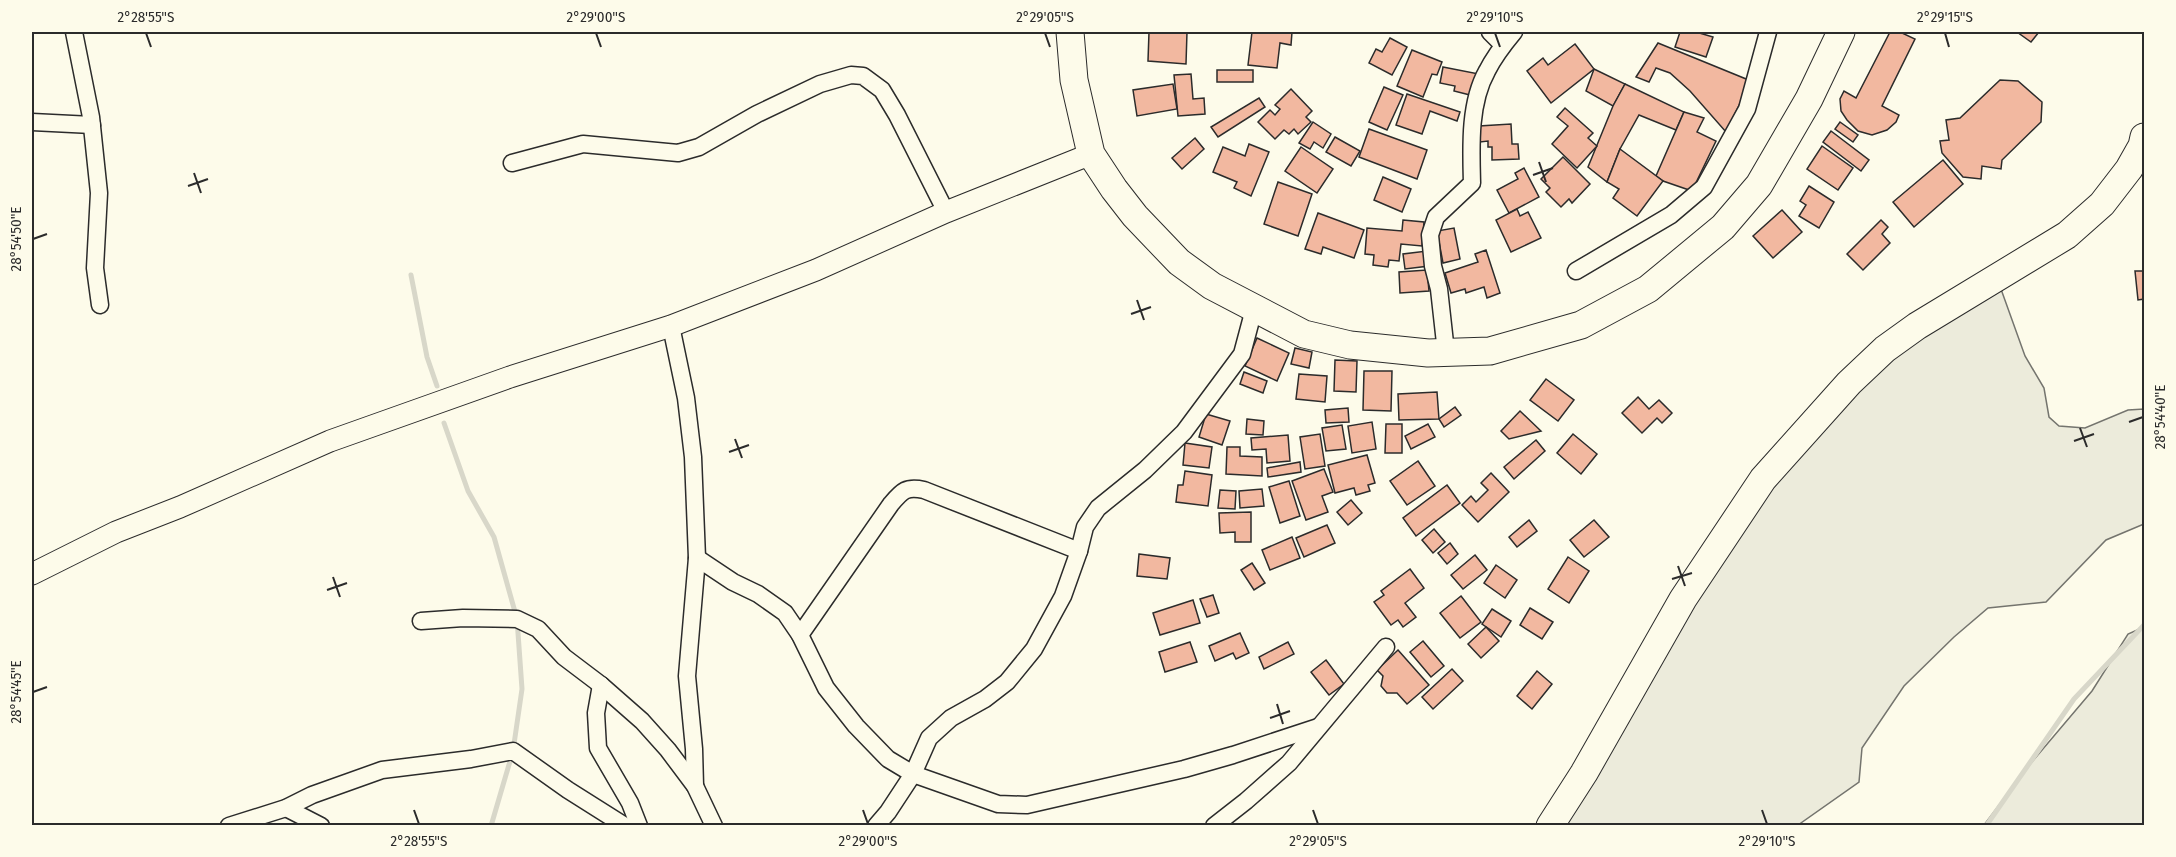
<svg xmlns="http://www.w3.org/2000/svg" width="2176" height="857" viewBox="0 0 2176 857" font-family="'Fira Sans Condensed',sans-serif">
  <rect width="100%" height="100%" fill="#fdfbea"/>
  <!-- green -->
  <g fill="#ecebdb" stroke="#74746e" stroke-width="1.5">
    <path d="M1997,278l28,78 19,32 5,29 10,9 26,2 43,-18 16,-1v115l-38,16 -60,62 -58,6 -34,29 -50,49 -42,62 -3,34 -61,43 -248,1 133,-227 166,-216z"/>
    <path d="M2144,627v198h-160l47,-62 61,-72 36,-57z"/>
  </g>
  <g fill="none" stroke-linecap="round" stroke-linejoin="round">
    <!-- stream -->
    <g stroke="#d8d7c9" stroke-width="5">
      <path d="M411,275l16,82 10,29"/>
      <path d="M444,423l24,68 26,46 23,82 5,70 -9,62 -22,75"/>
      <path d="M1986,826l88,-127 70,-74"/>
    </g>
  </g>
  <!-- building -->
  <g fill="#f2b8a0" stroke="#2b2b2b" stroke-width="1.5">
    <path d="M1149,32h38l-1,32 -38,-3z"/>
    <path d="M1252,32h40l-1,13 -11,-2 -3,25 -29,-3z"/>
    <path d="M1680,32h16l17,5 -7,20 -31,-10z"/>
    <path d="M1890,32h10l15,7 -33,67 17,9 -3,7 -9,8 -15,5 -14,-4 -11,-11 -6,-9 -1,-12 4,-8 12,7z"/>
    <path d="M2017,32h22l-8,10z"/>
    <path d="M1390,38l17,9 -15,28 -23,-12 7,-14 6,3z"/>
    <path d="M1658,43l93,38 -25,51 -36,-41 -20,-18 -14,-5 -7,14 -13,-5z"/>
    <path d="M1575,44l19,25 -43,34 -24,-32 16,-13 5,7z"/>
    <path d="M1412,50l30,12 -5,13 -5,-1 -9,23 -26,-11z"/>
    <path d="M1443,67l36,7 -5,22 -20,-5 1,-5 -15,-3z"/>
    <path d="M1594,69l31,15 -12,22 -27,-15z"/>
    <rect x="1217" y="70" width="36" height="12"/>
    <path d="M1191,74l2,25 11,-1 1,16 -27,2 -4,-41z"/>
    <path d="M2000,80l18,1 24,21 -1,20 -39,38 -1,9 -19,-3 -1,13 -18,-2 -21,-24 -2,-12 9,-1 -3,-20 14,-2z"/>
    <path d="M1173,84l4,25 -40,7 -4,-26z"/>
    <path d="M1625,84l59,28 -8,18 -37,-15 -19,34 -13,33 -19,-15 25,-61z"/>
    <path d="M1384,87l19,8 -16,35 -18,-8z"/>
    <path d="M1291,89l21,22 -6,6 5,5 -13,12 -4,-5 -5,5 -5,-4 -9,9 -17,-17 12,-12 5,5 5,-6 -5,-4z"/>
    <path d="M1407,94l53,18 -3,9 -27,-10 -8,23 -26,-9z"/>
    <path d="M1259,98l6,9 -47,30 -7,-10z"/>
    <path d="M1565,108l28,25 -5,5 9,8 -20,22 -25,-24 16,-18 -11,-9z"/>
    <path d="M1684,112l20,6 -7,14 19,9 -24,50 -29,-10 -7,-5z"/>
    <path d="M1313,122l18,12 -8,14 -9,-6 -4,7 -11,-6z"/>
    <path d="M1840,122l18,13 -5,7 -18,-13z"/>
    <path d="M1511,124l1,20h6l1,15 -27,1v-13h-4v-6l-8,1 -1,-16z"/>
    <path d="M1369,129l58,21 -10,29 -58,-22z"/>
    <path d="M1831,131l38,29 -8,11 -38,-29z"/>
    <path d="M1335,137l25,14 -9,15 -25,-14z"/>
    <path d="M1195,138l9,11 -22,20 -10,-11z"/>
    <path d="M1249,144l20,8 -18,44 -17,-8 3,-6 -24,-10 10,-25 22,9z"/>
    <path d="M1822,146l31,22 -15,22 -31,-21z"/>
    <path d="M1301,147l32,22 -16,24 -32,-22z"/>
    <path d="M1620,149l43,32 -26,35 -24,-18 6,-9 -12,-7z"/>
    <path d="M1563,157l27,27 -18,19 -3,-4 -8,8 -15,-15 4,-4 -9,-9z"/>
    <path d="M1943,160l20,24 -49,43 -21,-25z"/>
    <path d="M1524,168l15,29 -30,16 -12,-23 21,-11 -3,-6z"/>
    <path d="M1383,177l28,12 -9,23 -28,-12z"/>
    <path d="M1278,182l34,12 -14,42 -34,-12z"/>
    <path d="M1809,186l25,16 -15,26 -20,-12 7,-11 -6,-4z"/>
    <path d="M1517,209l3,7 8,-4 13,26 -30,14 -15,-32z"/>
    <path d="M1782,210l20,22 -29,26 -20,-22z"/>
    <path d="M1318,213l46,17 -10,28 -31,-11 -2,7 -16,-5z"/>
    <path d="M1403,220l21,2 -2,24 -21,-2 -2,17 -10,-1 -1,7 -15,-2 1,-10 -9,-1 2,-26 35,3z"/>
    <path d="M1881,220l7,7 -6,7 8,9 -27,27 -16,-16z"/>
    <path d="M1454,228l6,31 -17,4 -6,-32z"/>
    <path d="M1486,250l14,43 -13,5 -3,-11 -18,6 -1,-4 -14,4 -6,-20 33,-11 -3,-8z"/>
    <path d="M1427,251l2,15 -24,3 -2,-15z"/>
    <path d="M1427,270l2,21 -29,2 -1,-21z"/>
    <path d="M2135,271h9v28l-6,1z"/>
    <path d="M1257,338l32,15 -12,28 -32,-15z"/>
    <path d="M1295,348l17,4 -3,16 -18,-4z"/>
    <path d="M1335,360l22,1 -1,31 -22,-1z"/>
    <path d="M1364,371h28l-1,40 -28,-1z"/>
    <path d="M1244,372l23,9 -4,12 -23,-9z"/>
    <path d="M1299,374l28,2 -2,26 -29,-3z"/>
    <path d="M1546,379l28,21 -16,21 -28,-21z"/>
    <path d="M1437,392l2,27 -40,1 -1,-26z"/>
    <path d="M1638,397l11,12 10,-9 13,13 -10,10 -5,-5 -15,15 -20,-20z"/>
    <path d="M1455,407l6,8 -17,12 -5,-8z"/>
    <path d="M1348,408l1,14 -23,1 -1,-13z"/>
    <path d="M1520,411l21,20 -32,8 -8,-8z"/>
    <path d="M1206,414l24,7 -8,24 -23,-8z"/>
    <path d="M1247,419l17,2 -1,14 -17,-1z"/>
    <path d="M1372,422l4,27 -24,4 -4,-27z"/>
    <path d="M1386,424h16v29h-17z"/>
    <path d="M1428,424l7,13 -24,12 -6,-13z"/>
    <path d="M1342,425l4,24 -20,2 -4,-23z"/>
    <path d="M1320,434l5,32 -20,3 -5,-32z"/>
    <path d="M1573,434l24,20 -16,20 -24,-21z"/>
    <path d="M1288,435l2,26 -23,2 -1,-14 -14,1 -1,-12z"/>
    <path d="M1536,440l9,11 -31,28 -10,-12z"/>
    <path d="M1185,443l27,4 -3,21 -26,-3z"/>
    <path d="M1227,447h13v9l22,1v19l-36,-2z"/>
    <path d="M1367,455l8,28 -7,2 2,6 -14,4 -2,-7 -19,5 -7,-28z"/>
    <path d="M1418,461l17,25 -28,19 -17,-24z"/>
    <path d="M1300,462l1,10 -33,5 -1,-9z"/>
    <path d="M1324,469l9,23 -11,4 6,16 -22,8 -14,-39z"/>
    <path d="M1185,471l27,4 -4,31 -32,-4 2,-17h5z"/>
    <path d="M1491,473l18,19 -31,30 -16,-17 9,-9 5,6 12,-12 -7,-7z"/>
    <path d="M1289,481l11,35 -20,7 -11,-36z"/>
    <path d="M1447,485l13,18 -44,33 -13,-18z"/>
    <path d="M1262,489l2,17 -24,2 -1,-17z"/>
    <path d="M1220,490l16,1 -1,18 -17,-1z"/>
    <path d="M1351,500l11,13 -14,12 -11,-13z"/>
    <path d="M1251,512v30h-16v-10l-15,1 -1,-20z"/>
    <path d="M1529,520l8,11 -20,16 -8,-10z"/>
    <path d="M1594,520l15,17 -25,20 -14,-17z"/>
    <path d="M1327,525l8,18 -31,14 -8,-19z"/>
    <path d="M1434,529l11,13 -12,11 -11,-13z"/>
    <path d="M1292,537l8,21 -30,12 -8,-20z"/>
    <path d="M1450,543l8,11 -11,10 -9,-11z"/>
    <path d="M1139,554l31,4 -3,21 -30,-3z"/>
    <path d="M1475,555l12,15 -24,19 -12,-14z"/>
    <path d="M1568,557l21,14 -20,32 -21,-14z"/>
    <path d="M1252,563l13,20 -11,7 -13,-20z"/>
    <path d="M1496,565l21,15 -12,18 -21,-15z"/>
    <path d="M1410,569l14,19 -19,15 11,14 -13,10 -5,-7 -7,5 -17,-23 10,-7 -3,-4z"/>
    <path d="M1213,595l6,18 -12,4 -7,-18z"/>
    <path d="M1461,596l20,26 -21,16 -20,-25z"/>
    <path d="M1193,600l7,23 -40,12 -7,-22z"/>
    <path d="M1530,608l23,14 -11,17 -22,-14z"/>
    <path d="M1492,609l19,12 -10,16 -19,-13z"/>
    <path d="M1486,627l13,14 -18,17 -13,-14z"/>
    <path d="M1240,633l9,20 -13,6 -3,-6 -18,8 -6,-15z"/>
    <path d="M1423,641l21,25 -13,11 -21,-25z"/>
    <path d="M1190,642l7,20 -32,10 -6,-20z"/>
    <path d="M1288,642l6,12 -30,15 -5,-12z"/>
    <path d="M1398,650l31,35 -22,19 -10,-11h-10l-6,-7 2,-10 -6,-6z"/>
    <path d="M1326,660l18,24 -15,11 -18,-23z"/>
    <path d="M1452,669l11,12 -30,28 -11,-12z"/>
    <path d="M1537,671l15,13 -20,25 -15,-13z"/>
  </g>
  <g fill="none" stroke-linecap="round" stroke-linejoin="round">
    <defs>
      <g id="minor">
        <path d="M74,32l17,85 8,76 -4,75 5,37"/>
        <path d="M1490,32l13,13"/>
        <path d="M32,122l60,3"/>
        <path d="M512,163l71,-19 95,9 21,-6 58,-33 63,-30 31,-9 12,1 19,14 15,25 49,97"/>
        <path d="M1576,271l95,-56 33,-28 43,-78 21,-77"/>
        <path d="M671,326l15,72 7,59 4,101 -10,118 7,73 1,37"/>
        <path d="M1446,352l-7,-63 -6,-23 -3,-31 6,-18 36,-34c-1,-36 -3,-80 15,-112 7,-14 17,-27 27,-39"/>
        <path d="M697,558l36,24 25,12 27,19 15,22 26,53 30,38 32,33 25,15 85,30 29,1 157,-36 49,-14 85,-28"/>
        <path d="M421,621l42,-3 54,1 21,10 26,28 37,28 41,36 26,29 27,36 19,40"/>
        <path d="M800,635l91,-131c11,-13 15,-18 33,-14l155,61"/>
        <path d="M601,685l-5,28 2,35 32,55 9,23"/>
        <path d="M286,808l35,18"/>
        <path d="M229,826l57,-18 26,-13 70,-25 89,-11 42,-8 55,39 57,36"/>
        <path d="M876,826l12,-14 25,-38 16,-36 22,-20 34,-19 22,-17 27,-33 29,-53 16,-45 6,-24 13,-19 47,-38 39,-38 58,-78 12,-45"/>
        <path d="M1214,826l32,-25 43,-38 97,-116"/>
      </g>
      <path id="tertiary" d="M32,574l84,-42 64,-25 150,-66 180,-64 161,-51 145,-56 130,-58 145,-58"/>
      <g id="trunk">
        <path d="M1070,32l4,48 17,74 23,35 21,27 44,46 33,24 92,48 46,11 78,8 62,-2 91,-26 67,-36 75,-62 36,-42 50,-86 32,-67"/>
        <path d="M1550,826l34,-53 99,-174 80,-120 86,-96 36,-34 32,-23 150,-91 35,-31 27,-35 13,-23 2,-9"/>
      </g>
    </defs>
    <!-- minor casing -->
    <use href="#minor" stroke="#2b2b2b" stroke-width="19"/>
    <!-- tertiary casing -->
    <use href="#tertiary" stroke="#2b2b2b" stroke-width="23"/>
    <!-- trunk casing -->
    <use href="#trunk" stroke="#2b2b2b" stroke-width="29"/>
    <!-- minor -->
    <use href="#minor" stroke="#fdfbea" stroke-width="16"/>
    <!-- tertiary -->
    <use href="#tertiary" stroke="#fdfbea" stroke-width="21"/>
    <!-- trunk -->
    <use href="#trunk" stroke="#fdfbea" stroke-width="27"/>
  </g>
  <!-- ticks -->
  <path fill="none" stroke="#2b2b2b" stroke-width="2" d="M146,33l5,14M596,33l5,14M1045,33l5,14M1495,33l5,14M1945,33l4,14M1539,162l7,20M194,173l7,20M1533,175l20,-7M188,186l20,-7M33,239l14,-5M1137,300l7,20M1131,314l20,-7M2129,422l14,-5M2080,428l7,19M735,439l7,19M2074,441l20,-7M729,452l20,-7M1678,566l7,20M333,577l7,20M1672,579l20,-6M327,590l20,-7M33,692l14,-5M1277,704l6,20M1270,718l20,-7M414,810l5,14M863,810l5,14M1313,810l5,14M1762,810l5,14"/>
  <!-- border -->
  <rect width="2176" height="857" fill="none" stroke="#fdfbea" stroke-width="66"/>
  <rect x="33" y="33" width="2110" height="791" fill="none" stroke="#2b2b2b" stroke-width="2"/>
  <g font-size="15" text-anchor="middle" fill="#2b2b2b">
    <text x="146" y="22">2°28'55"S</text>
    <text x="596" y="22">2°29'00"S</text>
    <text x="1045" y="22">2°29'05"S</text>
    <text x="1495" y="22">2°29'10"S</text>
    <text x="1945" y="22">2°29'15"S</text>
    <text transform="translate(16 239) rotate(-90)" y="5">28°54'50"E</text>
    <text transform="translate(2160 417) rotate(-90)" y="5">28°54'40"E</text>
    <text transform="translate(16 692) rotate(-90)" y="5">28°54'45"E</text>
    <text x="419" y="846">2°28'55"S</text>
    <text x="868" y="846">2°29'00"S</text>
    <text x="1318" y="846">2°29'05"S</text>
    <text x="1767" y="846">2°29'10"S</text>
  </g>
</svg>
